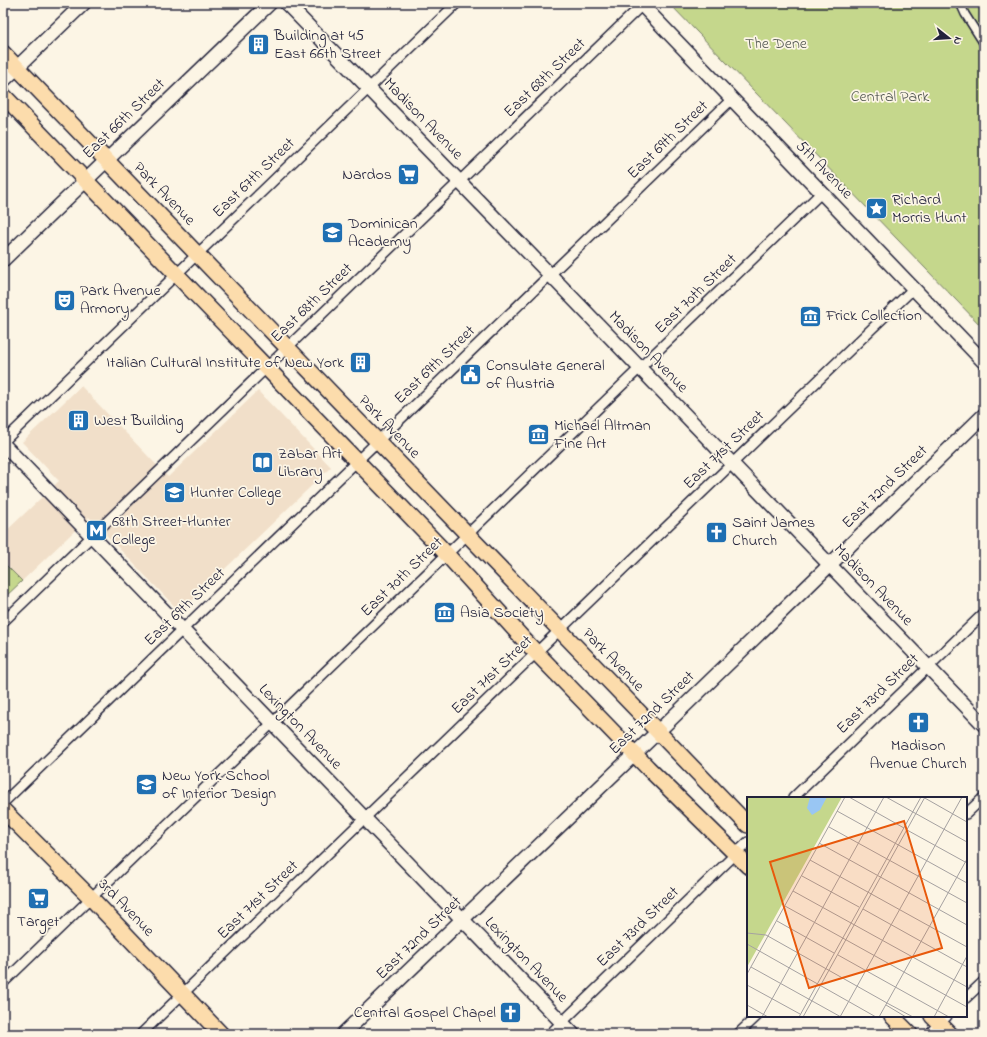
<svg xmlns="http://www.w3.org/2000/svg" width="987" height="1037" viewBox="0 0 987 1037" font-family="'Indie Flower',sans-serif">
  <rect width="100%" height="100%" fill="#fcf5e5"/>
  <filter id="ink" filterUnits="userSpaceOnUse"><feTurbulence type="fractalNoise" baseFrequency=".025" numOctaves="2"/><feDisplacementMap in="SourceGraphic" scale="8" xChannelSelector="R" yChannelSelector="G"/><feConvolveMatrix kernelMatrix="1 2 1 2 8 2 1 2 1" color-interpolation-filters="sRGB"/></filter>
  <g filter="url(#ink)">
    <!-- built -->
    <path fill="#f1dfc9" d="M81,386l87,91 90,-86 73,76 -151,145 -91,-95 -67,64 -19,-20v-27l56,-53 -37,-39z"/>
    <!-- green -->
    <g fill="#c5d78c" stroke="#747c64">
      <path d="M669,3h315v326z"/>
      <path d="M6,565l16,16 -19,18v-32z"/>
    </g>
    <g fill="none" stroke-linecap="round" stroke-linejoin="round">
      <defs>
        <path id="pedestrian" d="M960,3l5,11 19,30"/>
        <g id="minor">
          <path d="M3,442l454,-439"/>
          <path d="M3,622l639,-617"/>
          <path d="M793,798l191,-185"/>
          <path d="M3,803l729,-704"/>
          <path d="M966,814l18,-17"/>
          <path d="M3,983l819,-791"/>
          <path d="M966,998l18,-17"/>
          <path d="M141,1034l773,-746"/>
          <path d="M550,1034l198,-192"/>
          <path d="M738,1034l19,-18"/>
          <path d="M929,1034l18,-18"/>
        </g>
        <g id="secondary">
          <path d="M286,3l272,280 426,442"/>
          <path d="M640,3l344,359"/>
          <path d="M3,81l81,-78"/>
          <path d="M3,260l267,-257"/>
          <path d="M3,444l570,590"/>
          <path d="M343,1034l327,-314 314,-305"/>
        </g>
        <g id="primary">
          <path d="M3,53l745,772"/>
          <path d="M3,95l437,452 87,96 121,125 100,98"/>
          <path d="M3,810l88,88 130,136"/>
          <path d="M892,1016l18,18"/>
          <path d="M932,1016l18,18"/>
        </g>
      </defs>
      <!-- pedestrian casing -->
      <use href="#pedestrian" stroke="#22223b" stroke-width="10"/>
      <!-- minor casing -->
      <use href="#minor" stroke="#22223b" stroke-width="12"/>
      <!-- secondary casing -->
      <use href="#secondary" stroke="#22223b" stroke-width="16"/>
      <!-- primary casing -->
      <use href="#primary" stroke="#22223b" stroke-width="18"/>
      <!-- pedestrian -->
      <use href="#pedestrian" stroke="#fcf5e5" stroke-width="7"/>
      <!-- minor -->
      <use href="#minor" stroke="#fcf5e5" stroke-width="9"/>
      <!-- secondary -->
      <use href="#secondary" stroke="#fcf5e5" stroke-width="13"/>
      <!-- primary -->
      <use href="#primary" stroke="#fcdcac" stroke-width="15"/>
    </g>
  </g>
  <!-- icons -->
  <defs>
    <symbol id="building-square" viewBox="-11 -11 22 22"><rect x="-9" y="-9" width="18" height="18" rx="4" fill="#1f6fb2" stroke="#fcf5e5"/><path d="M-4-6H4V6H1V3H-1V6H-4ZM-2.5-4.3h1.7v1.8h-1.7ZM.8-4.3h1.7v1.8H.8ZM-2.5-1h1.7V.8h-1.7ZM.8-1h1.7V.8H.8Z" fill="#fff"/></symbol>
    <symbol id="supermarket-square" viewBox="-11 -11 22 22"><rect x="-9" y="-9" width="18" height="18" rx="4" fill="#1f6fb2" stroke="#fcf5e5"/><path d="M-6-5.5h2.5l.6 2H6L4.5 2H-2.5L-4.4-4H-6ZM-1.5 3.2a1.3 1.3 0 1 0 .1 0ZM3 3.2a1.3 1.3 0 1 0 .1 0Z" fill="#fff"/></symbol>
    <symbol id="sight-square" viewBox="-11 -11 22 22"><rect x="-9" y="-9" width="18" height="18" rx="4" fill="#1f6fb2" stroke="#fcf5e5"/><path d="M0-6L1.8-2.2L6-1.7L2.9 1.2L3.7 5.4L0 3.3L-3.7 5.4L-2.9 1.2L-6-1.7L-1.8-2.2Z" fill="#fff"/></symbol>
    <symbol id="school-square" viewBox="-11 -11 22 22"><rect x="-9" y="-9" width="18" height="18" rx="4" fill="#1f6fb2" stroke="#fcf5e5"/><path d="M0-5L7-2L0 1L-7-2ZM-4 1L0 2.5L4 1V4Q0 6-4 4Z" fill="#fff"/></symbol>
    <symbol id="theatre-square" viewBox="-11 -11 22 22"><rect x="-9" y="-9" width="18" height="18" rx="4" fill="#1f6fb2" stroke="#fcf5e5"/><path d="M-5-5.5Q0-4 5-5.5V0Q5 5 0 6Q-5 5-5 0ZM-3.3-2.5H-1v1.5H-3.3ZM1-2.5H3.3v1.5H1ZM-2.8 1Q0 5.5 2.8 1Z" fill="#fff"/></symbol>
    <symbol id="museum-square" viewBox="-11 -11 22 22"><rect x="-9" y="-9" width="18" height="18" rx="4" fill="#1f6fb2" stroke="#fcf5e5"/><path d="M0-6L6-3V-2H-6V-3ZM-5-1h2V3h-2ZM-1-1h2V3h-2ZM3-1h2V3H3ZM-6 4H6V6H-6Z" fill="#fff"/></symbol>
    <symbol id="civic-square" viewBox="-11 -11 22 22"><rect x="-9" y="-9" width="18" height="18" rx="4" fill="#1f6fb2" stroke="#fcf5e5"/><path d="M-.6-6.5H3V-4.5H.6V-3L4-1V1h2V6H-6V1h2V-1L-.6-3ZM-1.2 2.5V6h2.4V2.5Z" fill="#fff"/></symbol>
    <symbol id="library-square" viewBox="-11 -11 22 22"><rect x="-9" y="-9" width="18" height="18" rx="4" fill="#1f6fb2" stroke="#fcf5e5"/><path d="M-6-4Q-3-5.5-.7-3.5V5Q-3 3-6 4ZM6-4Q3-5.5 .7-3.5V5Q3 3 6 4Z" fill="#fff"/></symbol>
    <symbol id="university-square" viewBox="-11 -11 22 22"><rect x="-9" y="-9" width="18" height="18" rx="4" fill="#1f6fb2" stroke="#fcf5e5"/><path d="M0-5L7-2L0 1L-7-2ZM-4 1L0 2.5L4 1V4Q0 6-4 4Z" fill="#fff"/></symbol>
    <symbol id="metro-square" viewBox="-11 -11 22 22"><rect x="-9" y="-9" width="18" height="18" rx="4" fill="#1f6fb2" stroke="#fcf5e5"/><path d="M-5.5 5V-5H-3L0 0L3-5H5.5V5H3V-.5L0 4L-3-.5V5Z" fill="#fff"/></symbol>
    <symbol id="church-square" viewBox="-11 -11 22 22"><rect x="-9" y="-9" width="18" height="18" rx="4" fill="#1f6fb2" stroke="#fcf5e5"/><path d="M-1.2-6h2.4v3.5h3.3v2.4h-3.3V6h-2.4V-.1h-3.3v-2.4h3.3Z" fill="#fff"/></symbol>
  </defs>
  <g fill-rule="evenodd">
    <use href="#building-square" x="246" y="32" width="25" height="25"/>
    <use href="#supermarket-square" x="396" y="162" width="25" height="25"/>
    <use href="#sight-square" x="864" y="196" width="25" height="25"/>
    <use href="#school-square" x="320" y="220" width="25" height="25"/>
    <use href="#theatre-square" x="52" y="288" width="25" height="25"/>
    <use href="#museum-square" x="798" y="304" width="25" height="25"/>
    <use href="#building-square" x="348" y="350" width="25" height="25"/>
    <use href="#civic-square" x="458" y="362" width="25" height="25"/>
    <use href="#building-square" x="66" y="408" width="25" height="25"/>
    <use href="#museum-square" x="526" y="422" width="25" height="25"/>
    <use href="#library-square" x="250" y="450" width="25" height="25"/>
    <use href="#university-square" x="162" y="480" width="25" height="25"/>
    <use href="#metro-square" x="84" y="518" width="25" height="25"/>
    <use href="#church-square" x="704" y="520" width="25" height="25"/>
    <use href="#museum-square" x="432" y="600" width="25" height="25"/>
    <use href="#church-square" x="906" y="710" width="25" height="25"/>
    <use href="#university-square" x="134" y="772" width="25" height="25"/>
    <use href="#supermarket-square" x="26" y="886" width="25" height="25"/>
    <use href="#church-square" x="498" y="1000" width="25" height="25"/>
  </g>
  <g text-anchor="middle" dominant-baseline="central" stroke-width="3.5" stroke-linejoin="round" paint-order="stroke">
    <!-- poi labels -->
    <g font-size="16" fill="#22223b" stroke="#fcf5e5" text-anchor="start">
      <text x="274" y="36">Building at 45<tspan x="274" dy="18">East 66th Street</tspan></text>
      <text x="392" y="175" text-anchor="end">Nardos</text>
      <text x="892" y="200">Richard<tspan x="892" dy="18">Morris Hunt</tspan></text>
      <text x="348" y="224">Dominican<tspan x="348" dy="18">Academy</tspan></text>
      <text x="80" y="291">Park Avenue<tspan x="80" dy="18">Armory</tspan></text>
      <text x="826" y="316">Frick Collection</text>
      <text x="344" y="363" text-anchor="end">Italian Cultural Institute of New York</text>
      <text x="486" y="366">Consulate General<tspan x="486" dy="18">of Austria</tspan></text>
      <text x="94" y="421">West Building</text>
      <text x="554" y="426">Michael Altman<tspan x="554" dy="18">Fine Art</tspan></text>
      <text x="278" y="454">Zabar Art<tspan x="278" dy="18">Library</tspan></text>
      <text x="190" y="493">Hunter College</text>
      <text x="112" y="522">68th Street–Hunter<tspan x="112" dy="18">College</tspan></text>
      <text x="732" y="523">Saint James<tspan x="732" dy="18">Church</tspan></text>
      <text x="460" y="613">Asia Society</text>
      <text x="918" y="746" text-anchor="middle">Madison<tspan x="918" dy="18">Avenue Church</tspan></text>
      <text x="162" y="776">New York School<tspan x="162" dy="18">of Interior Design</tspan></text>
      <text x="38" y="922" text-anchor="middle">Target</text>
      <text x="496" y="1013" text-anchor="end">Central Gospel Chapel</text>
    </g>
    <!-- park labels -->
    <g font-size="16" fill="#535853" stroke="#fcf5e5">
      <text x="776" y="44">The Dene</text>
      <text x="890" y="97">Central Park</text>
    </g>
    <!-- street labels -->
    <g font-size="16" fill="#22223b" stroke="#fcf5e5">
      <text transform="translate(545 78) rotate(-44)">East 68th Street</text>
      <text transform="translate(124 119) rotate(-44)">East 66th Street</text>
      <text transform="translate(423 119) rotate(46)">Madison Avenue</text>
      <text transform="translate(668 140) rotate(-44)">East 69th Street</text>
      <text transform="translate(824 170) rotate(46)">5th Avenue</text>
      <text transform="translate(254 178) rotate(-44)">East 67th Street</text>
      <text transform="translate(164 194) rotate(46)">Park Avenue</text>
      <text transform="translate(696 294) rotate(-44)">East 70th Street</text>
      <text transform="translate(312 303) rotate(-44)">East 68th Street</text>
      <text transform="translate(648 352) rotate(46)">Madison Avenue</text>
      <text transform="translate(435 365) rotate(-44)">East 69th Street</text>
      <text transform="translate(389 427) rotate(46)">Park Avenue</text>
      <text transform="translate(724 450) rotate(-44)">East 71st Street</text>
      <text transform="translate(885 487) rotate(-44)">East 72nd Street</text>
      <text transform="translate(402 577) rotate(-44)">East 70th Street</text>
      <text transform="translate(873 585) rotate(46)">Madison Avenue</text>
      <text transform="translate(185 607) rotate(-44)">East 69th Street</text>
      <text transform="translate(613 660) rotate(46)">Park Avenue</text>
      <text transform="translate(492 675) rotate(-44)">East 71st Street</text>
      <text transform="translate(878 694) rotate(-44)">East 73rd Street</text>
      <text transform="translate(652 713) rotate(-44)">East 72nd Street</text>
      <text transform="translate(300 727) rotate(46)">Lexington Avenue</text>
      <text transform="translate(258 900) rotate(-44)">East 71st Street</text>
      <text transform="translate(126 908) rotate(46)">3rd Avenue</text>
      <text transform="translate(638 927) rotate(-44)">East 73rd Street</text>
      <text transform="translate(419 938) rotate(-44)">East 72nd Street</text>
      <text transform="translate(526 960) rotate(46)">Lexington Avenue</text>
    </g>
  </g>
  <!-- overview -->
  <g transform="translate(747 797)">
    <rect width="220" height="220" fill="#fcf5e5"/>
    <path d="M0,0h95l-95,170z" fill="#c5d78c"/>
    <path d="M63,0h17l-7,13 -8,5 -5,-7z" fill="#99c6f3"/>
    <path fill="none" stroke="#a5a1a1" stroke-width="1" d="M102,0l55,31M139,0l81,45M176,0l44,25M90,14l130,72M82,30l138,76M160,33l60,33M72,46l148,82M63,63l157,87M55,79l57,31M46,94l174,96M38,109l182,101M116,112l104,58M30,124l57,32M0,136l19,2 121,68M0,147l129,73M91,158l111,62M4,170l90,50M0,177l98,-177M0,188l53,29M140,206l26,14M0,208l21,12M139,208l20,12M15,220l122,-220M52,220l122,-220M56,220l122,-220M93,220l122,-220M132,220l88,-158M187,220l33,-61"/>
    <path fill="#e8590c" fill-opacity="0.15" stroke="#e8590c" stroke-width="2" d="M157,24l38,127 -133,40 -39,-126z"/>
    <rect width="220" height="220" fill="none" stroke="#22223b" stroke-width="2"/>
  </g>
  <!-- margin -->
  <rect width="987" height="1037" fill="none" stroke="#fcf5e5" stroke-width="16"/>
  <rect x="8" y="8" width="971" height="1021" fill="none" stroke="#22223b" stroke-width="1.5" filter="url(#ink)"/>
  <!-- north arrow -->
  <g transform="translate(949 38) rotate(107)" stroke="#fcf5e5" stroke-width="3" paint-order="stroke">
  <path d="M0-3L7 15L0 10L-7 15Z" fill="#22223b"/>
  <text y="-6" font-size="11" font-weight="bold" text-anchor="middle" fill="#22223b">N</text>
  </g>
</svg>
